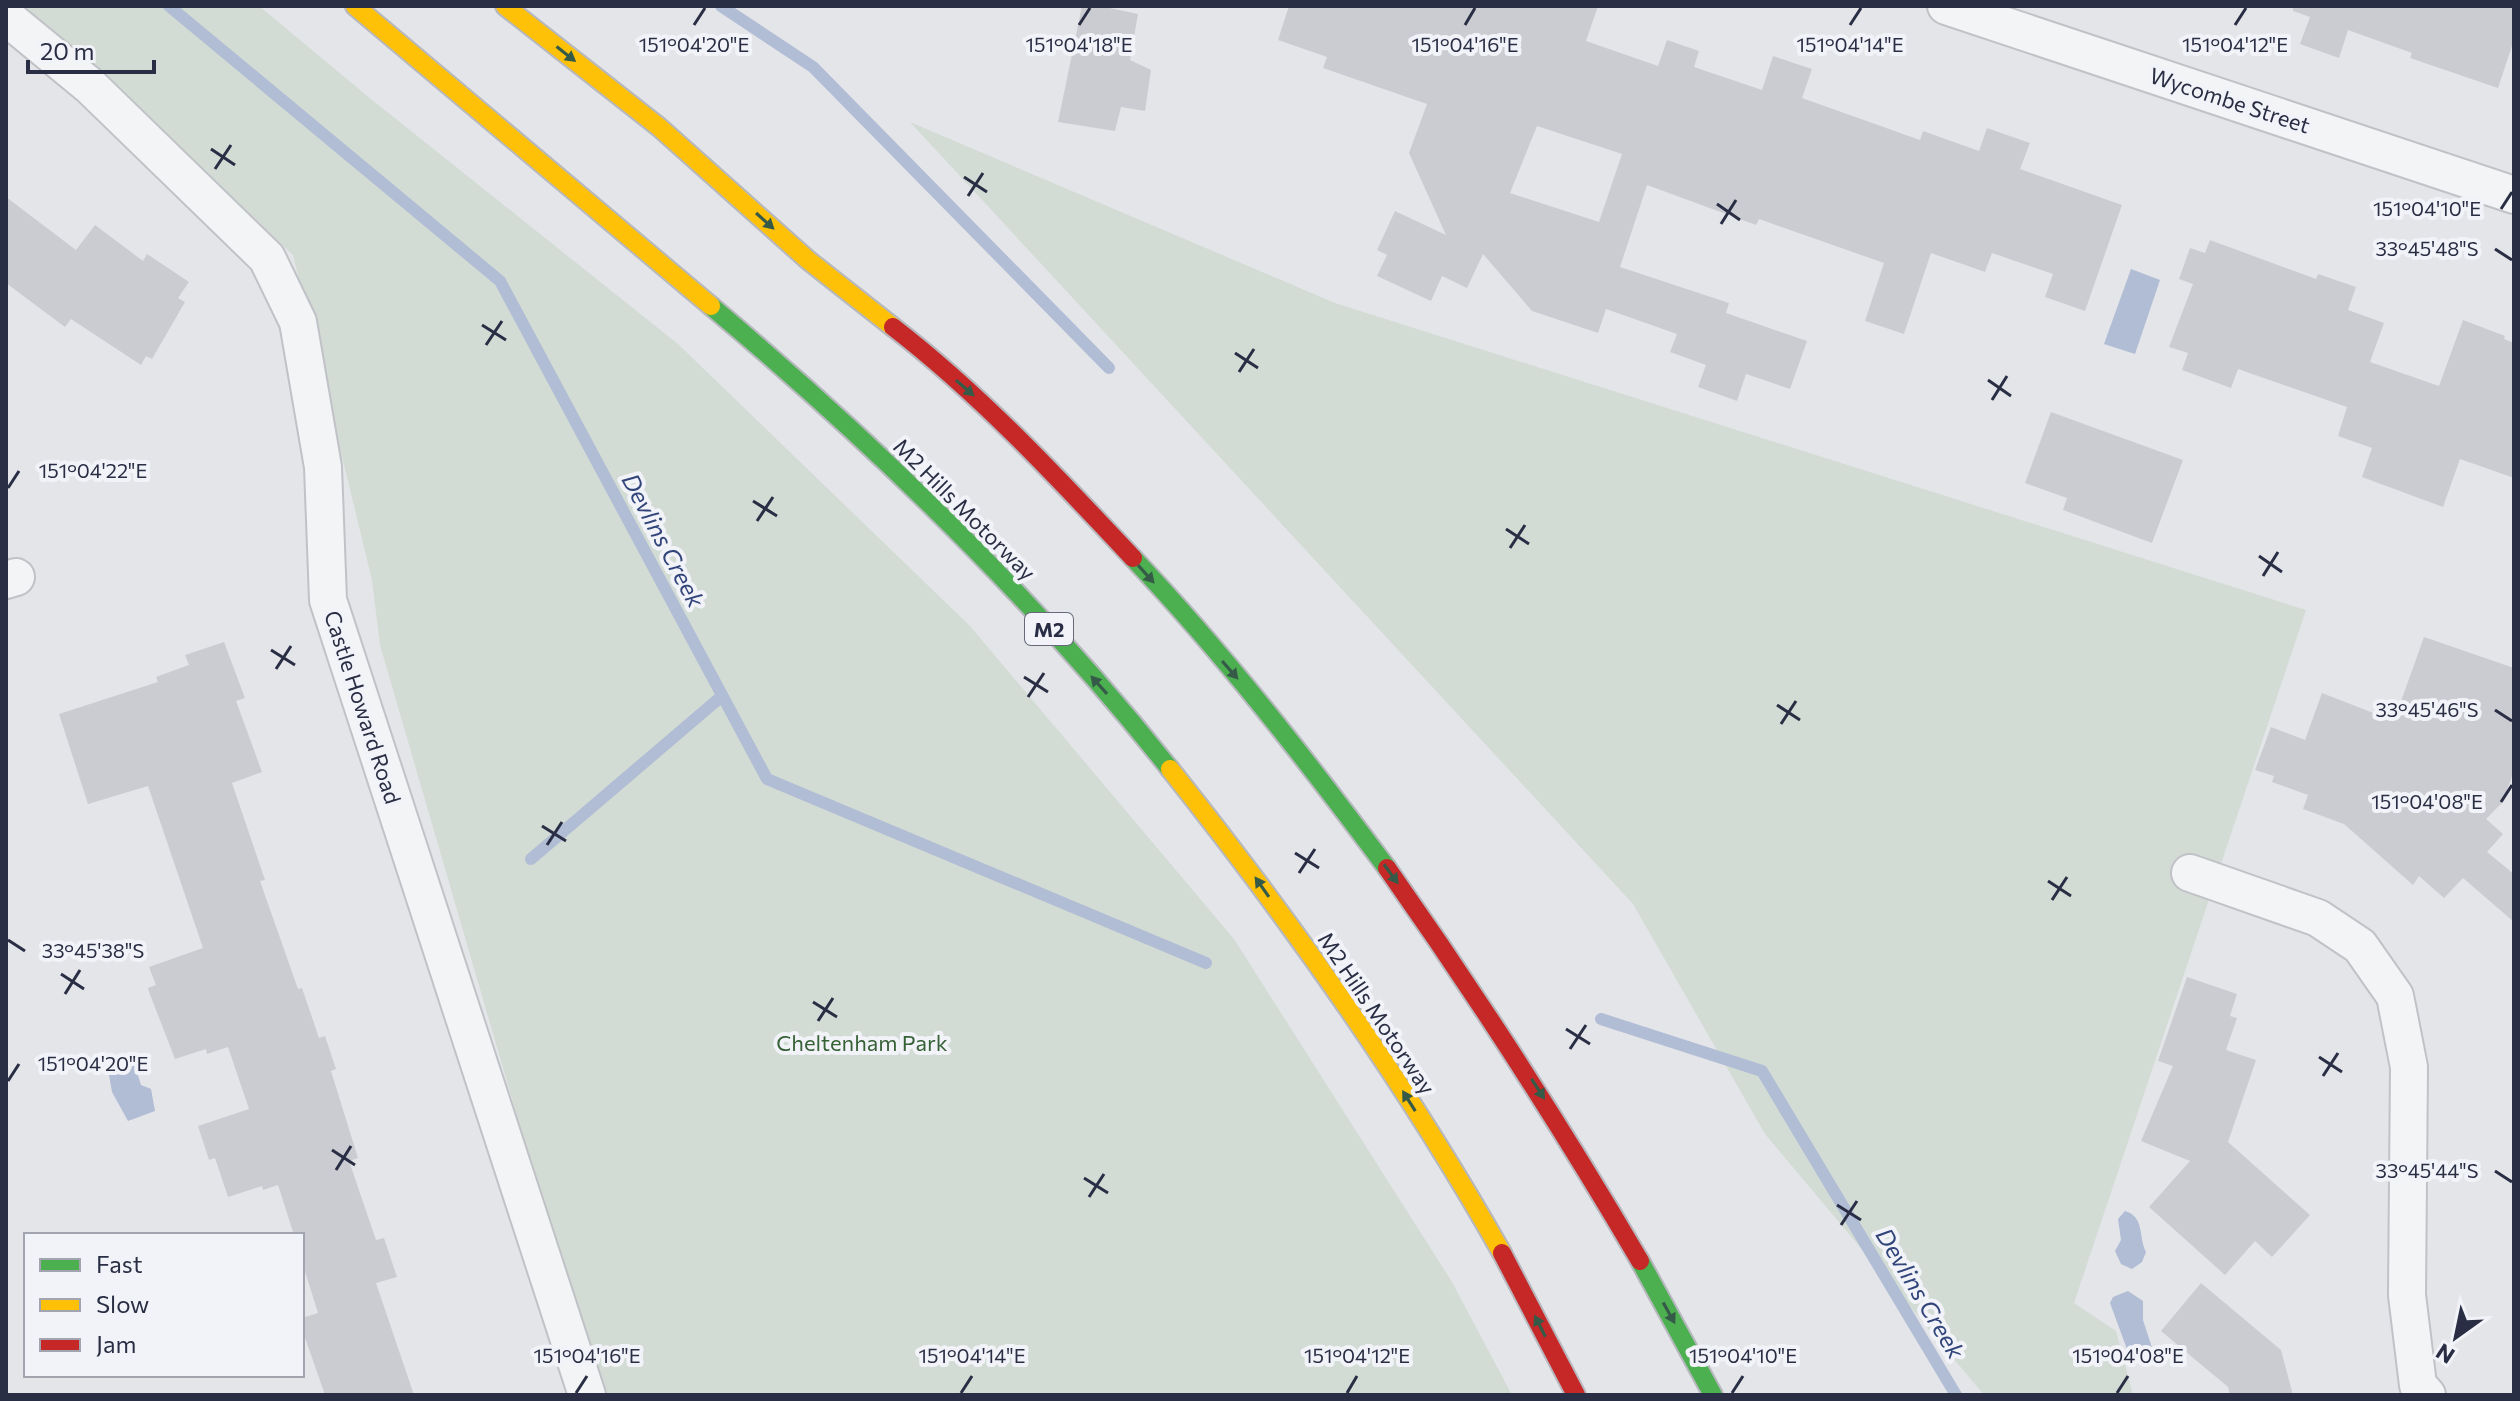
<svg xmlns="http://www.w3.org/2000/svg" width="2520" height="1401" viewBox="0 0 2520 1401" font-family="Commissioner,sans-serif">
  <rect width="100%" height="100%" fill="#e4e5e9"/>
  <!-- green -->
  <g fill="#d2dcd4">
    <path d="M14,6h245l112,93 307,245 292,282 264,313 218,343 60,113h-914l-218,-750 -8,-65 -79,-325z"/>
    <path d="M910,122l425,181 971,307 -232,693 42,28 17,64h-149l-219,-261 -132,-230z"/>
  </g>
  <!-- water -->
  <g fill="#b1bcd5">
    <path d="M2131,269l29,11 -25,74 -31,-10z"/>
    <path d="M131,1053l10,32 10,4 4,22 -27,10 -16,-29 -3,-17 -5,-3v-11z"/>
    <path d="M2125,1211c20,6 13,25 21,41l-4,10 -10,7 -11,-5 -6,-13 6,-11 -3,-21z"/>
    <path d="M2128,1291l15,10v19l11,34 -23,6 -21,-57 3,-6z"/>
  </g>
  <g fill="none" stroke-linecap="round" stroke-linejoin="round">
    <!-- stream -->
    <g stroke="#b1bcd5" stroke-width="12">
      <path d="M169,6l331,275 267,498 439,184"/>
      <path d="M721,6l92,61 296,301"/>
      <path d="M531,859l191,-163"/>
      <path d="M1601,1019l161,52 194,324"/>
    </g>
  </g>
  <!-- building -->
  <g fill="#cbccd1" fill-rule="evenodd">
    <path d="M1082,6h18l38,8 -8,46 21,10 -6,41 -24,-4 -6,24 -57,-9z"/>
    <path d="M1289,6h309l-12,35 72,25 9,-26 32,11 -5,16 68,23 11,-34 39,13 -10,29 118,42 3,-9 56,20 8,-23 43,15 -10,26 102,36 -37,106 -40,-14 8,-23 -61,-21 -7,19 -54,-19 -27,81 -39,-13 19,-58 -125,-44 -3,6 -109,-40 -27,82 109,36 -3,10 81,28 -17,48 -44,-15 -9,27 -39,-14 8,-22 -36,-13 7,-18 -71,-25 -8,24 -66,-22 -49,-57 -16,34 -25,-12 -11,25 -54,-25 10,-21 -10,-5 18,-39 51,24 -37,-82 18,-49 -104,-36 4,-11 -49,-17zM1537,126l85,28 -23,68 -89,-29z"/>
    <path d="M2293,6h221v34l-16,48 -88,-30 2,-5 -64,-23 -9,28 -39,-14 10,-27 -17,-6z"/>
    <path d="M6,197l70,53 19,-25 48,36 4,-7 42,28 -11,16 7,4 -33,57 -6,-3 -5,9 -70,-46 -6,8 -59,-44z"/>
    <path d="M2210,240l106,39 2,-5 38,13 -8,23 36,13 -14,39 69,24 24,-66 42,16 -1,3 10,4v135l-54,-19 -17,48 -81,-30 10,-29 -34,-12 9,-29 -109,-38 -7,19 -49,-18 6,-17 -19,-6 24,-63 -14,-5 11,-31 15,5z"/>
    <path d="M2051,412l132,48 -31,83 -89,-33 4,-12 -42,-15z"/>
    <path d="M2424,637l90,31v103l-12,32 -16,16 17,15 -16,18 27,22v48l-51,-44 -19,20 -25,-22 -6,9 -69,-61 -41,-15 5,-14 -36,-13 2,-6 -19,-6 16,-43 34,13 17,-47 72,28z"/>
    <path d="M224,642l21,56 -9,3 26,71 -30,11 33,97 -5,1 38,108 4,-1 17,50 6,-2 11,33 -5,2 27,87 -9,3 27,79 8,-2 13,39 -21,6 38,112h-89l-23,-66v-11l16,-5 -16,-51v-27h-8l-16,-50 -15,5 -1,-4 -34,11 -13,-39 -6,2 -11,-34 51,-17 -21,-62 -21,7 -1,-5 -31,10 -26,-67 -1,-4 8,-3 -7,-18 54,-19 -55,-162 -60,18 -29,-90 99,-32 -2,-5 33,-12 -4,-10z"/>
    <path d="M2187,977l50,17 -7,22 7,2 -11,32 30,10 -28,82 82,73 -38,42 -17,-16 -30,34 -76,-68 41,-46 -49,-20 32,-75 -15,-5z"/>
    <path d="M2201,1283l80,67 12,45h-63l-2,-8 -67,-56z"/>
  </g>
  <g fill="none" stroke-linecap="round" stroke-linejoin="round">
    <defs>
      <g id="street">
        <path d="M1946,6l568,189"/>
        <path d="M6,17l84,69 177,172 31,64 25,145 5,133 259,795"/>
        <path d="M6,580l10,-3"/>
        <path d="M2190,873l128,45 42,28 35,50 14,71 -2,228 11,90 9,10"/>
      </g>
      <g id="fast">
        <path d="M711,306c165,139 324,293 459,463"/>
        <path d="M1133,558c92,97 174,203 254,310"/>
        <path d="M1640,1261l73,134"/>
      </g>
      <g id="slow">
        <path d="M355,6l356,300"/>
        <path d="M505,6l154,121 149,133 85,67"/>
        <path d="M1170,769c121,152 236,314 332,484"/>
      </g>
      <g id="jam">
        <path d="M893,327c88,68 164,150 240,231"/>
        <path d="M1387,868c90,128 174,258 253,393"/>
        <path d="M1502,1253l74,142"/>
      </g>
    </defs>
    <!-- street casing -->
    <use href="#street" stroke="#c1c2c7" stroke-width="40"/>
    <!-- fast casing -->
    <use href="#fast" stroke="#b6b8be" stroke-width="22"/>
    <!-- slow casing -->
    <use href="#slow" stroke="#b6b8be" stroke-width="22"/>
    <!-- jam casing -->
    <use href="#jam" stroke="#b6b8be" stroke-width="22"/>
    <!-- street -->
    <use href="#street" stroke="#f3f4f6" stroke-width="36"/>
    <!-- fast -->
    <use href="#fast" stroke="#4caf50" stroke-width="18"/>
    <!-- slow -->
    <use href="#slow" stroke="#ffc107" stroke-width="18"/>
    <!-- jam -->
    <use href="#jam" stroke="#c62828" stroke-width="18"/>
  </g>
  <!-- one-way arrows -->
  <defs><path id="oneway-solid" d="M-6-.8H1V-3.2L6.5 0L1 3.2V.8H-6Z" transform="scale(2)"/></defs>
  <g fill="#355b48">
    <use href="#oneway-solid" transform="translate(566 54) rotate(38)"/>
    <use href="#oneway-solid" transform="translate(765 221) rotate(42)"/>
    <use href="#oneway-solid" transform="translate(965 388) rotate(41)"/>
    <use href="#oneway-solid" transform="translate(1146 574) rotate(48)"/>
    <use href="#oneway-solid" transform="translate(1230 670) rotate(49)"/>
    <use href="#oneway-solid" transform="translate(1099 685) rotate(-132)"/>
    <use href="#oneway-solid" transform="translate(1391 874) rotate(54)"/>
    <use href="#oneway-solid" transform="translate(1262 887) rotate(-125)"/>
    <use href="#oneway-solid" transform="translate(1538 1089) rotate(57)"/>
    <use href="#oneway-solid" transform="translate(1409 1101) rotate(-122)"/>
    <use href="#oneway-solid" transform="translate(1669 1313) rotate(61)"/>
    <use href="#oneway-solid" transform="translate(1540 1326) rotate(-117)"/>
  </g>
  <!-- ticks -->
  <path fill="none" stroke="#292e44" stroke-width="3" d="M694,25l11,-17M1079,25l11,-17M1465,25l10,-17M1850,25l11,-17M2235,25l11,-17M211,149l24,16M215,169l16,-24M964,177l23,15M968,196l15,-23M1717,204l23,16M2501,209l11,-17M1721,224l15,-24M2495,249l17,11M482,325l24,15M486,345l16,-24M1235,353l23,15M1239,372l15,-23M1988,380l23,16M1992,400l15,-24M8,488l11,-17M753,501l24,15M757,521l16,-24M1506,529l23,15M1510,548l15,-23M2259,556l23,16M2263,576l15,-24M271,650l24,15M276,669l15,-23M1024,677l24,15M1028,697l16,-24M1777,705l23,15M2495,710l17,11M1781,724l15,-23M2501,802l11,-17M542,826l24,15M547,845l15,-23M1295,853l24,15M1299,873l16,-24M2048,881l23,15M2052,900l15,-23M8,940l17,11M61,974l23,15M65,994l15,-24M813,1002l24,15M818,1021l15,-23M1566,1029l24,15M1570,1049l16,-24M2319,1057l23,15M2323,1076l15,-23M8,1081l11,-17M332,1150l23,15M336,1170l15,-24M2495,1171l17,11M1084,1178l24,15M1089,1197l15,-23M1837,1205l24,15M1841,1225l16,-24M576,1393l11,-17M961,1393l11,-17M1347,1393l10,-17M1732,1393l11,-17M2117,1393l11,-17"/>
  <g text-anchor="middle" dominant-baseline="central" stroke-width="8" stroke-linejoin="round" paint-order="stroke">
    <!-- shield labels -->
    <rect fill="#f2f3f8" stroke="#65697a" stroke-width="2" x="1025" y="613" width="48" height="32" rx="6"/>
    <g font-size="20" font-weight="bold" fill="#292e44">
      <text x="1049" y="629">M2</text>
    </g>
    <!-- street labels -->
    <g font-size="22" fill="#292e44" stroke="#f2f3f8">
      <text transform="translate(2230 100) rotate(18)">Wycombe Street</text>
      <text transform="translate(965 509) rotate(45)">M2 Hills Motorway</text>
      <text transform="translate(363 707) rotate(72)">Castle Howard Road</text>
      <text transform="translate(1377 1013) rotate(56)">M2 Hills Motorway</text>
    </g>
    <!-- park labels -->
    <g font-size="22" fill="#366136" stroke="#f2f3f8">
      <text x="862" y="1042">Cheltenham Park</text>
    </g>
    <!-- water labels -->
    <g font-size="24" font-style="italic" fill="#31457a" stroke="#f2f3f8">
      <text transform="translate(664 540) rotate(62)">Devlins Creek</text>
      <text transform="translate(1921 1293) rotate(59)">Devlins Creek</text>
    </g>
  </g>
  <g font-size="20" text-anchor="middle" fill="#292e44" stroke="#f2f3f8" stroke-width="8" stroke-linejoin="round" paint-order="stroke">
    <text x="694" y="52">151°04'20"E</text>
    <text x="1079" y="52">151°04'18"E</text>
    <text x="1465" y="52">151°04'16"E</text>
    <text x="1850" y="52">151°04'14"E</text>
    <text x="2235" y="52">151°04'12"E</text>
    <text x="2427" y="216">151°04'10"E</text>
    <text x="2427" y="256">33°45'48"S</text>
    <text x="93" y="478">151°04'22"E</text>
    <text x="2427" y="717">33°45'46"S</text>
    <text x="2427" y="809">151°04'08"E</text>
    <text x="93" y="958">33°45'38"S</text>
    <text x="93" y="1071">151°04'20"E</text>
    <text x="2427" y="1178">33°45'44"S</text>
    <text x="587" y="1363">151°04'16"E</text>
    <text x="972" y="1363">151°04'14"E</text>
    <text x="1357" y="1363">151°04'12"E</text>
    <text x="1743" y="1363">151°04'10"E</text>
    <text x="2128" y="1363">151°04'08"E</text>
  </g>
  <!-- border -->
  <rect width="2520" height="1401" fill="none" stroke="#292e44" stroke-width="16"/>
  <!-- legend -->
  <rect x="24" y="1233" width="280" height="144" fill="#f2f3f8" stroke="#a2a4b0" stroke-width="2"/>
  <rect x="40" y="1259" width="40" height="12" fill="#4caf50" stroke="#a2a4b0" stroke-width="2"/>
  <text x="96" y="1273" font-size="24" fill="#292e44">Fast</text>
  <rect x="40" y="1299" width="40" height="12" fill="#ffc107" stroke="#a2a4b0" stroke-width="2"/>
  <text x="96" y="1313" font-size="24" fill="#292e44">Slow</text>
  <rect x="40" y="1339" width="40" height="12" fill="#c62828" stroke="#a2a4b0" stroke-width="2"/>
  <text x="96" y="1353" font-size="24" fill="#292e44">Jam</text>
  <!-- north arrow -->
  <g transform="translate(2456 1337) rotate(213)" stroke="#f2f3f8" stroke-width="6" paint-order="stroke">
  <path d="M0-6L14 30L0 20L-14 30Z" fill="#292e44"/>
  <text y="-12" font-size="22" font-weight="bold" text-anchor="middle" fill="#292e44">N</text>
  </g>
  <!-- scale -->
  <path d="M28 60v12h126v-12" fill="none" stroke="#292e44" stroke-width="4"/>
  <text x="40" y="60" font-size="24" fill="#292e44" stroke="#f2f3f8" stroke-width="6" paint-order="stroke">20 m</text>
</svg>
